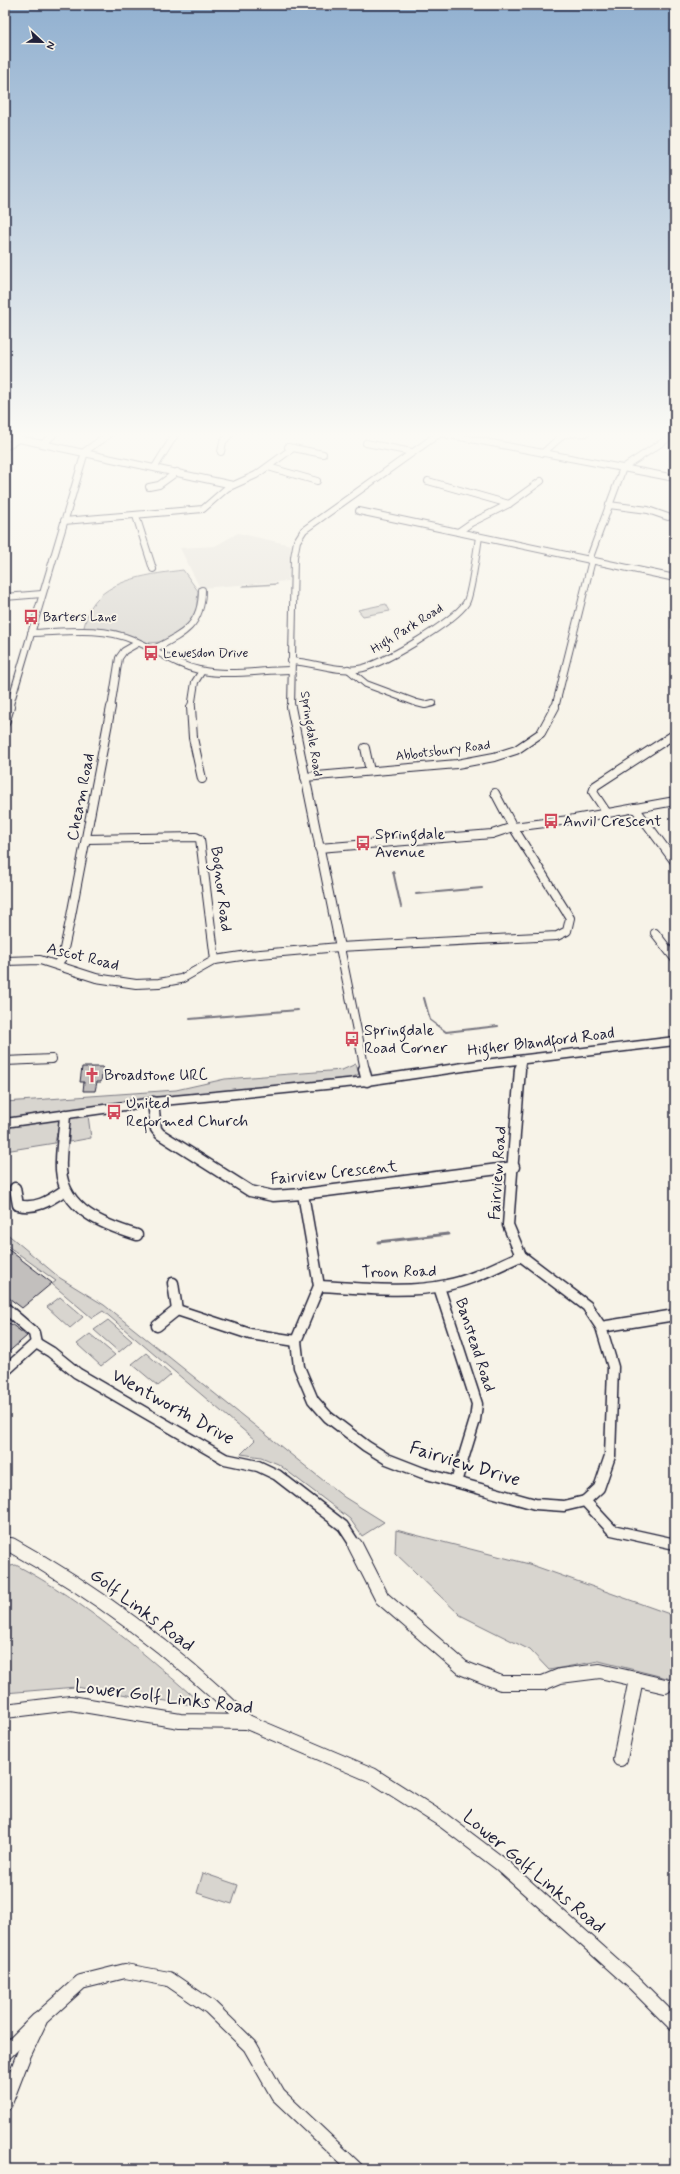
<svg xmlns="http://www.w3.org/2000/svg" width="680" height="2174" viewBox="0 0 680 2174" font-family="Mynerve,sans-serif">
  <rect width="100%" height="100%" fill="#f7f3e8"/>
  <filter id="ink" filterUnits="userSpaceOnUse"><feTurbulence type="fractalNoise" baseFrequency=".025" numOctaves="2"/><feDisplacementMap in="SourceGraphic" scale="8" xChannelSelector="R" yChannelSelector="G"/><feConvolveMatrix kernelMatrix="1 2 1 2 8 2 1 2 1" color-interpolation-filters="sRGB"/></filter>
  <g filter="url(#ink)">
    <!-- built -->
    <path fill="#e7e3db" d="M238,533l53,12 -3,36 -88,7 -20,-40 35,-2z"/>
    <!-- green -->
    <g fill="#d8d5cf" stroke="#7d7c85">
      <path d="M183,570l15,21 -2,22 -6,11 -28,18 -16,1 -29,-12h-34c2,-8 4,-17 8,-24 17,-29 63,-33 92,-37z"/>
      <path d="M386,604l4,7 -27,5 -5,-6z"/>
      <path d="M356,1064l3,10 -12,6 -260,28 4,30 -22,4v-9l-12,-1 -2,11 -50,8v-49l171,-12 49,-11 117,-9z"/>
      <path d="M5,1232l55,46 44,27 240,192 40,25 -22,14 -12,-17 -72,-55 -17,-7 -20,-3 14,-14 -152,-129 -11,7 -40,-34 4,-3 -51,-37z"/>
      <path d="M60,1297l23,20 -13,11 -23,-21z"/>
      <path d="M108,1320l24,21 -13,11 -25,-22z"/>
      <path d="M90,1334l25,21 -14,11 -24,-22z"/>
      <path d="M146,1353l25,22 -13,11 -26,-22z"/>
      <path d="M396,1530l133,34 146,52v64l-76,-19 -50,9 -19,-20 -70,-35 -65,-62z"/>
      <path d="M16,1565c70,37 130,90 189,142l-129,-20 -71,6v-126z"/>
      <path d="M203,1873l35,12 -6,19 -35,-11z"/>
    </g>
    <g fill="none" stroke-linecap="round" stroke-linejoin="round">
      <!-- stream-far2 -->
      <path stroke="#76747f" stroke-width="1.5" d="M243,586l34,-2"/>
      <!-- stream-far1 -->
      <g stroke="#76747f" stroke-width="2">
        <path d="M393,871l8,36"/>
        <path d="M416,894l66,-6"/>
        <path d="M424,998l6,22 16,12 52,-6"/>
        <path d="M190,1019l108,-9"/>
      </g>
      <!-- stream -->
      <path stroke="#76747f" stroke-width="3" d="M378,1242l70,-8"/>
    </g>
    <!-- building -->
    <g fill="#c2bfbd" stroke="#22223b">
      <path d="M82,1067h21l-2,15h-4l-2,9h-12l1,-9h-4z"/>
      <path d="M5,1247l47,36 -30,25 -17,-13z"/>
      <path d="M5,1322l6,2 16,12 -22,19z"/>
    </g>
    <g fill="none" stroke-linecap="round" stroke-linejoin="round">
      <defs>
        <g id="minor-far3">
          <path d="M439,433l236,45"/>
          <path d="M5,436l228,49"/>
          <path d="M366,443l46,9"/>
          <path d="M43,444l12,-11"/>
          <path d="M5,447l13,-8"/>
          <path d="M288,447l35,7"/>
          <path d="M84,452l25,-18"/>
          <path d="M221,452l2,-10 8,-9"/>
          <path d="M543,453l21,-19 22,-1"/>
          <path d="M155,467l21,-34"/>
          <path d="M268,467l49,14"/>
          <path d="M428,481l81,23"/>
          <path d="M149,487l10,-2 18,-13"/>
          <path d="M609,505l39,5 20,7"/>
          <path d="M359,511l316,67"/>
          <path d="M136,516l17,53"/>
          <path d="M64,521l139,-12 24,-21 29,-13 37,-27"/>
          <path d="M458,532l13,-9 38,-19 32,-23"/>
          <path d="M589,560l34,-92 52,-34"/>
          <path d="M5,597l37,-3"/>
          <path d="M675,618v9"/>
          <path d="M31,633c34,-1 70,-7 102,7 23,9 42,25 66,30 29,7 62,0 91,0"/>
          <path d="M152,650c29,-15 50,-23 50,-60"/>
          <path d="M291,661c22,1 44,11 67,8 21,-2 97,-48 108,-66 5,-7 11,-54 13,-66"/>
          <path d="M348,669l18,15 51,19 8,2 8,-2"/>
          <path d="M9,708l76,-256"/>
          <path d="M111,708l8,-50 5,-7 14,-8"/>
          <path d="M191,708l4,-26 7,-11"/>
          <path d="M291,708l3,-151 3,-16 7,-11 136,-97"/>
          <path d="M555,708l37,-148"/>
        </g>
        <g id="minor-far2">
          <path d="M191,707l2,31 9,41"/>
          <path d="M291,707l74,363"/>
          <path d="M5,723l5,-16"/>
          <path d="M365,748l5,23"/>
          <path d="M305,777l152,-13 37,-7 22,-7 25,-17 14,-26"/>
          <path d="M635,808l40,54"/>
          <path d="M607,813l-14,-21 2,-6 80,-52"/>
          <path d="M87,839l109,-2 4,2 15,121"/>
          <path d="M319,848l173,-14 21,-7 56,-7 106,-19"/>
          <path d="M655,933l20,26"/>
          <path d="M5,961l35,-1 56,18 40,6 23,-1 22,-4 34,-19 33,-5 91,-8 218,-11 10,-5 3,-13 -57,-91 -18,-34"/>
          <path d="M57,964l5,-6 8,-37 41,-214"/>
          <path d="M5,1061l47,-2"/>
          <path d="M520,1070l1,-9"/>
        </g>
        <g id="minor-far1">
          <path d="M364,1069l3,12"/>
          <path d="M520,1069l-12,156 13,31 66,50 14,21 12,40 -3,89 -11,32 -14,13"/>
          <path d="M153,1102l3,27 4,5 90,57 23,5 30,-2 211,-27"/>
          <path d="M65,1115c-1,18 -5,37 -4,55 3,40 43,55 76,65"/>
          <path d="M15,1188l3,17c18,5 32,-5 47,-15"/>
          <path d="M303,1194l16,92 -23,55 3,26 14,33 15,17 38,29 21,13 36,14 112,31 29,2 21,-5 27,29 63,14"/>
          <path d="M173,1283l4,27"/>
          <path d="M319,1286c42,2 87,8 128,-1 26,-5 50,-19 74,-29"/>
          <path d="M439,1287l38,117 -2,16 -19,62"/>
          <path d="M5,1308l29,25 2,10"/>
          <path d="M157,1326l20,-16 73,24 46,7"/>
          <path d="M601,1327l74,-12"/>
          <path d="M36,1343l15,9 26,21 148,86 33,7 19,9 66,51 13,20"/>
          <path d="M5,1371l31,-28"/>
          <path d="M5,1542l8,4"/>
        </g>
        <g id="minor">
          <path d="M11,1545c87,48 165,108 236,177"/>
          <path d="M355,1545l27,53 81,70 38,15h42l17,-7 40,-5 65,15"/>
          <path d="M5,1711l66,-8 109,18 67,1 125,53 72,46 58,44 133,119 40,40"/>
          <path d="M620,1759l16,-80"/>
          <path d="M5,2053l33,-33"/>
          <path d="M5,2103l19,-49 17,-36 40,-36 44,-11 44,8 41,28 40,39 28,49 78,74"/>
        </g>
        <path id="major" d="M675,1037v8l-191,23 -117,17 -214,21 -148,21v-8l148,-21 214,-21 117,-17z"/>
      </defs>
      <!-- minor-far3 casing -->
      <use href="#minor-far3" stroke="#22223b" stroke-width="8"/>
      <!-- minor-far2 casing -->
      <use href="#minor-far2" stroke="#22223b" stroke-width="10"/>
      <!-- minor-far1 casing -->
      <use href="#minor-far1" stroke="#22223b" stroke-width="13"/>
      <!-- minor casing -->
      <use href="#minor" stroke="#22223b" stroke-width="16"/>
      <!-- major casing -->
      <use href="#major" stroke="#22223b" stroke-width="3"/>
      <!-- minor-far3 -->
      <use href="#minor-far3" stroke="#f7f3e8" stroke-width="6"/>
      <!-- minor-far2 -->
      <use href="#minor-far2" stroke="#f7f3e8" stroke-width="8"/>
      <!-- minor-far1 -->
      <use href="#minor-far1" stroke="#f7f3e8" stroke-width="10"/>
      <!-- minor -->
      <use href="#minor" stroke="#f7f3e8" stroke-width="14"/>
      <!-- major -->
      <use href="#major" fill="#f7f3e8" fill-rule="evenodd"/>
    </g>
  </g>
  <!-- sky -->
  <linearGradient id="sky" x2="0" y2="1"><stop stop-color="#91b0d0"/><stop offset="0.59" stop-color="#fbfaf5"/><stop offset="1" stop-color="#fbfaf5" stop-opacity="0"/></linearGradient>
  <rect width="680" height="737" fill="url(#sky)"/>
  <!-- icons -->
  <defs>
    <symbol id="bus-bare" viewBox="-9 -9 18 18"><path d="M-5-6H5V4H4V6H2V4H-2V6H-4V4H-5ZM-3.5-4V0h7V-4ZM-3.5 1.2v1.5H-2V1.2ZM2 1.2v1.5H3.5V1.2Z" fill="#d1495b" stroke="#f7f3e8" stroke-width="2.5" paint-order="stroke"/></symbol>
    <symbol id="church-bare" viewBox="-9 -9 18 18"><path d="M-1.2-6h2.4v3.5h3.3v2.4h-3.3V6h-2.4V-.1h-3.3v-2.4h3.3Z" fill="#d1495b" stroke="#f7f3e8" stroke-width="2.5" paint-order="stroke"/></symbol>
  </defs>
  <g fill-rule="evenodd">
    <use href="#bus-bare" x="20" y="606" width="22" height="22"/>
    <use href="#bus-bare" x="140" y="642" width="22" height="22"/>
    <use href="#bus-bare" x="540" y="810" width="22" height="22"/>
    <use href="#bus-bare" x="352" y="832" width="22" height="22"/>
    <use href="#bus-bare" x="341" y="1028" width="22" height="22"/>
    <use href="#church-bare" x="81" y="1064" width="22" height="22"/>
    <use href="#bus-bare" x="103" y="1101" width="22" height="22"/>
  </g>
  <g text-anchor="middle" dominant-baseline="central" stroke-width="4" stroke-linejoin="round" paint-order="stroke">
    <!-- far-poi labels -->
    <g font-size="13" fill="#22223b" stroke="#f7f3e8" text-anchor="start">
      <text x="43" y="617">Barters Lane</text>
      <text x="163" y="653">Lewesdon Drive</text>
    </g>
    <!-- far-street labels -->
    <g font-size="13" fill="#22223b" stroke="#f7f3e8">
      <text transform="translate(407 629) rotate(-32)">High Park Road</text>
      <text transform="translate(311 734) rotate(81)">Springdale Road</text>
      <text transform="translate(443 751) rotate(-7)">Abbotsbury Road</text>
    </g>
    <!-- street labels -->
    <g font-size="16" fill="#22223b" stroke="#f7f3e8">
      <text transform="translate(81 797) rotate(-79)">Cheam Road</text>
      <text transform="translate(221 889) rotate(83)">Bognor Road</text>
      <text transform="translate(83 957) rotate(14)">Ascot Road</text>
      <text transform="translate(541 1042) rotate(-7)">Higher Blandford Road</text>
      <text transform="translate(334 1173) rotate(-6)">Fairview Crescent</text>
      <text transform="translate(498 1173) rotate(-86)">Fairview Road</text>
      <text transform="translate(399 1272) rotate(-1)">Troon Road</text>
      <text transform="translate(475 1345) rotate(72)">Banstead Road</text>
    </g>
    <!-- poi labels -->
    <g font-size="16" fill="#22223b" stroke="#f7f3e8" text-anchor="start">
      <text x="563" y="821">Anvil Crescent</text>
      <text x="375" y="834">Springdale<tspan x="375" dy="18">Avenue</tspan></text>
      <text x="364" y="1030">Springdale<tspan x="364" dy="18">Road Corner</tspan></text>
      <text x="104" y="1075">Broadstone URC</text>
      <text x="126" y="1103">United<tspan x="126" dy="18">Reformed Church</tspan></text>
    </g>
    <!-- near-street labels -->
    <g font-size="19" fill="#22223b" stroke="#f7f3e8">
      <text transform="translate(173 1407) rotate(29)">Wentworth Drive</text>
      <text transform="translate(465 1464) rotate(17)">Fairview Drive</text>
      <text transform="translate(142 1610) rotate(37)">Golf Links Road</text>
      <text transform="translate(164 1697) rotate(7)">Lower Golf Links Road</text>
      <text transform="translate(534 1872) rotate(40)">Lower Golf Links Road</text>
    </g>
  </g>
  <!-- margin -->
  <rect width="680" height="2174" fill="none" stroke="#f7f3e8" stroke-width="20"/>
  <rect x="10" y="10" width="660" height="2154" fill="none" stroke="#22223b" stroke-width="1.5" filter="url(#ink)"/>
  <!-- north arrow -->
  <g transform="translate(42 42) rotate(112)" stroke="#f7f3e8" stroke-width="3" paint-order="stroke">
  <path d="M0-3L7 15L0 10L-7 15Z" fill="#22223b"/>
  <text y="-6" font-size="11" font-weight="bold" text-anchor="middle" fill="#22223b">N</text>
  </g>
</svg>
